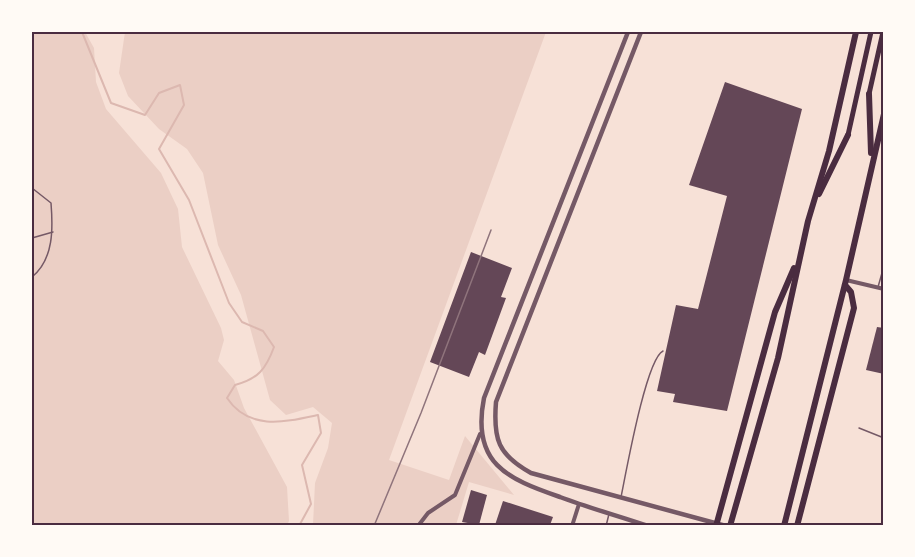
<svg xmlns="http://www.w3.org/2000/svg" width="915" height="557" viewBox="0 0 915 557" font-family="Ubuntu,sans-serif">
  <rect width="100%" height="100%" fill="#f7e1d7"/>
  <!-- green -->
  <g fill="#ebcfc5">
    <path d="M32,32h53l9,16 2,34 10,27 55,64 17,36 4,38 39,81 3,12 -6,21 16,19 10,28 43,79 2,34 -2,4h-255z"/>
    <path d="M125,32h421l-157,428 60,20 16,-44 49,59 -45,-13 -13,43h-143l2,-42 13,-35 4,-25 -19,-16 -27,8 -16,-15 -29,-105 -23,-50 -15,-72 -16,-24 -28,-20 -31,-33 -9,-23z"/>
  </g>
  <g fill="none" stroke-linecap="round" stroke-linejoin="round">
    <!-- stream -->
    <path stroke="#dcb8b0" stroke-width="2" d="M82,32l29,71 34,12 14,-22 21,-8 4,20 -25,44 30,51 40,103 13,19 21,9 11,16c-8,22 -16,32 -39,38l-8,13c22,33 58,24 91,17l3,18 -19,32 9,39 -12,22"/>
  </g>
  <!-- building -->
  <g fill="#644757">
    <path d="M725,82l77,27 -75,302 -54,-9 2,-8 -18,-3 19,-86 22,4 29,-113 -38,-11z"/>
    <path d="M471,252l41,16 -11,29 5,1 -21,57 -6,-3 -10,25 -39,-15z"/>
    <path d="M877,327l7,1v46l-18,-4z"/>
    <path d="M471,490l16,5 -8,30 -17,-3z"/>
    <path d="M503,501l50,16 -3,8h-55z"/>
  </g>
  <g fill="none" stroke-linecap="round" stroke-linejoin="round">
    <!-- service -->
    <g stroke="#755966" stroke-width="1.5">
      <path d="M32,188l19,15c2,25 3,56 -19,74"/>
      <path d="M32,238l21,-6"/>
      <path d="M878,287l6,-21"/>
      <path d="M859,428l25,10"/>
      <path d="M621,497c5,-24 25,-138 42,-146"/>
      <path d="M606,526l3,-12"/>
    </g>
    <!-- minor -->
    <g stroke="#755966" stroke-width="4">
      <path d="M846,280l38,9"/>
      <path d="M418,526l10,-13 27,-18 25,-61"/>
      <path d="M572,526l7,-22"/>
    </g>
    <!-- tertiary -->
    <g stroke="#755966" stroke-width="4.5">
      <path d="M628,32l-144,366c-13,65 23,81 76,99 29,11 59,19 88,29"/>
      <path d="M641,32l-145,370c-3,37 2,53 35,71l195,53"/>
    </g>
    <!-- secondary -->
    <g stroke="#4a2c40" stroke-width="5">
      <path d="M869,94l14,-62"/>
      <path d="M848,135l23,-103"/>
    </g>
    <!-- primary -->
    <g stroke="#4a2c40" stroke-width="6">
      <path d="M869,94l2,59"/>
      <path d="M819,194l29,-59"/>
      <path d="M716,526l59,-214 19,-44"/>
      <path d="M730,526l48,-168 30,-137 21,-70 27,-119"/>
      <path d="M784,526l62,-246 38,-166"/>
      <path d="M797,526l57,-218 -3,-16 -6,-7"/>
    </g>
    <!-- tram -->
    <path stroke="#8f747c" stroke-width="1.5" d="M374,526l47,-113 70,-183"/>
  </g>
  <!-- border -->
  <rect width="915" height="557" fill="none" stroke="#fffaf5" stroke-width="66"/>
  <rect x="33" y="33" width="849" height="491" fill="none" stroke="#4a2c40" stroke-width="2"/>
</svg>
